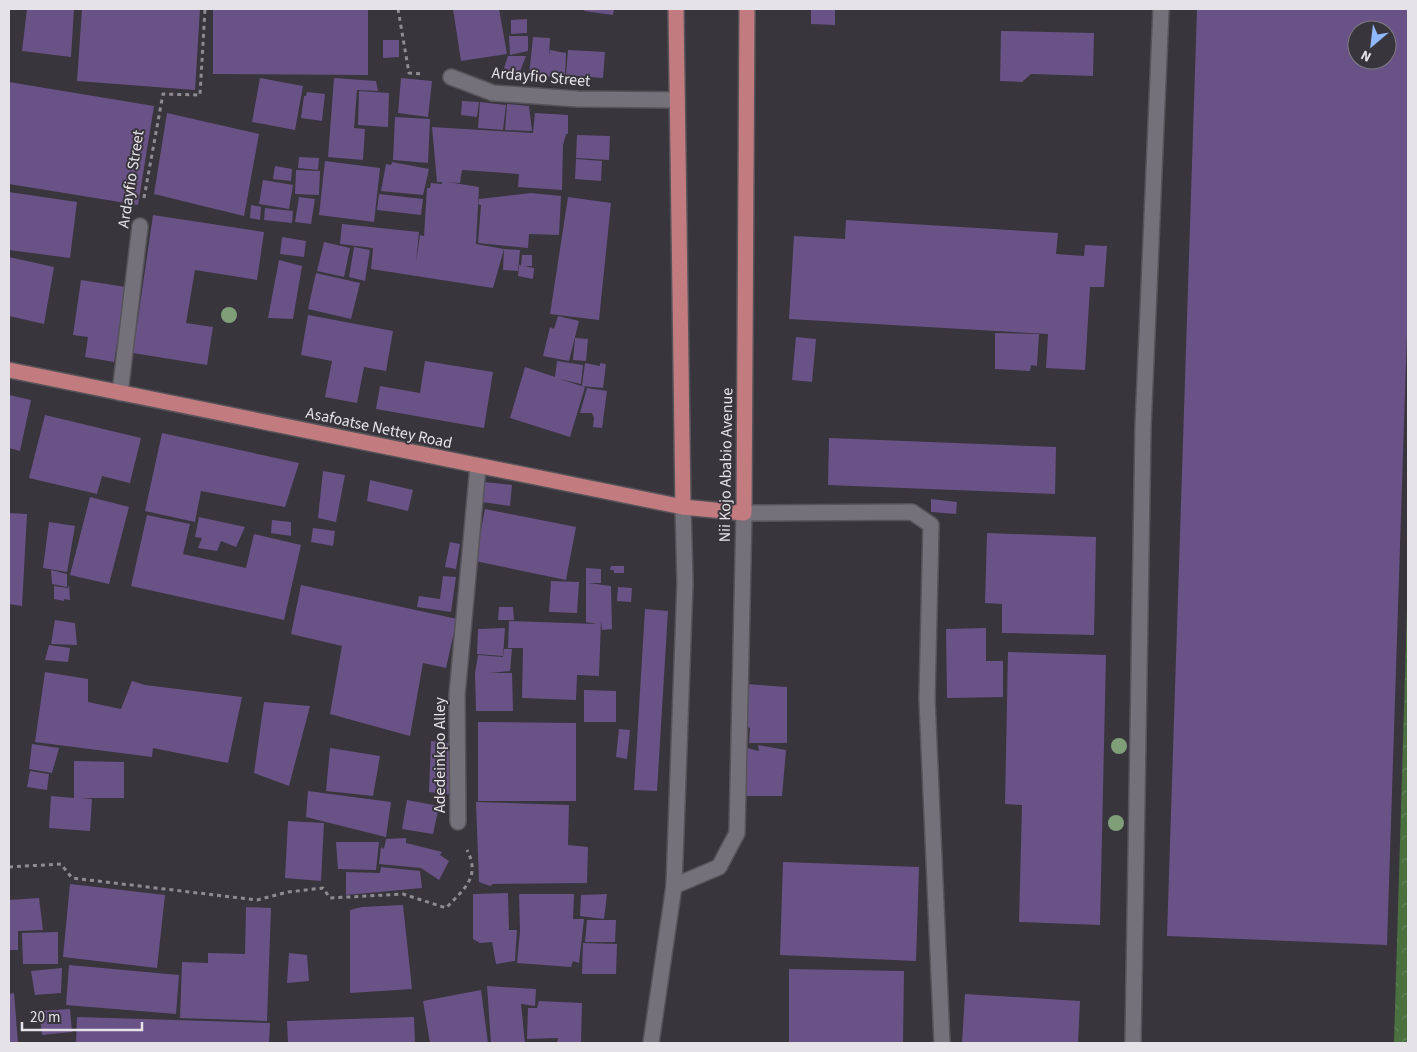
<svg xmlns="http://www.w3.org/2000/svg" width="1417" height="1052" viewBox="0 0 1417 1052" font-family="'Source Sans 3',sans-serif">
  <defs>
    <pattern id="forest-crowns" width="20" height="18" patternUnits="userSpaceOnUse" patternTransform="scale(1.25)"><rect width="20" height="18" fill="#4a7040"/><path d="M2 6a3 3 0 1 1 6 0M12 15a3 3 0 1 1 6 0" fill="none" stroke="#64845c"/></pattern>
  </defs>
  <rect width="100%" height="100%" fill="#38353c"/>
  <!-- forest -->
  <path fill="url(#forest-crowns)" d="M1408,575v468h-14z"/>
  <!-- building -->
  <g fill="#695286" fill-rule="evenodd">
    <path d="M27,9h47l-3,48 -49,-6z"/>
    <path d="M82,9h118l-5,81 -118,-9z"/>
    <path d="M213,9h155v66l-155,-1z"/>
    <path d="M453,9h46l8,45 -46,7z"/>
    <path d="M585,9h29l-1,6 -29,-4z"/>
    <path d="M811,9h24v16l-24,-1z"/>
    <path d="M1197,9h211v292l-21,644 -220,-9zM1357,30h30v30h-30z"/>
    <path d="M527,19v14l-16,1v-14z"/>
    <path d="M1001,31l93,2 -1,43 -62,-2 -9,8 -22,-1z"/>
    <path d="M509,36h19v15l-18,4z"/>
    <path d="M533,37l17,1 -1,19 1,-7 16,3 -1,24 -36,-1z"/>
    <path d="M383,40h16v17l-16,1z"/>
    <path d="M568,50l37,2 -2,26 -37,-3z"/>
    <path d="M508,56h18l-7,18 -15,-6z"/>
    <path d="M260,78l43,8 -8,44 -43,-8z"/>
    <path d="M334,78l42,3 2,10 -21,-1 -3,38 11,1 -2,31 -35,-3z"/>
    <path d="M401,78l31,3 -4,36 -30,-4z"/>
    <path d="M9,82l145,24 -16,99 -129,-21z"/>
    <path d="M359,91l30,2 -1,34 -30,-2z"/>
    <path d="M307,92l18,2 -3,27 -21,-3 3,-22h2z"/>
    <path d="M462,101l17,1 -2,15 -16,-2z"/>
    <path d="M480,102l26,3 -3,25 -25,-2z"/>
    <path d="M507,104l22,2 3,25 -27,-1z"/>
    <path d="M167,113l92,21 -15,82 -90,-22z"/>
    <path d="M535,113l33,2v19h-2l-3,11 -1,45 -44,-3 1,-13 -57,-4 -2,13 -12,-1 31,5 -3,57 28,5 -11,39 -122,-19 2,-21 -33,-4 2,-20 77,8 -3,31 4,-28 4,1 3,-48h3l1,-5 11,1v-2h-5l-5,-55 101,6z"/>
    <path d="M395,117l35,2 -2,44 -35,-3z"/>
    <path d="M577,135l33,1 -1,24 -33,-2z"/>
    <path d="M299,157l20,1 -1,12 -20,-2z"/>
    <path d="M576,159l26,2 -1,20 -26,-2z"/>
    <path d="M325,161l55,7 -6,54 -55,-7z"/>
    <path d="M392,162l37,7 -6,26 -42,-4 5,-27 5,1z"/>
    <path d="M275,166l17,3 -1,12 -18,-2z"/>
    <path d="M296,170l24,1 -1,24 -24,-1z"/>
    <path d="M263,180l30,5 -4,24 -30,-5z"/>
    <path d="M9,192l68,10 -7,56 -61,-8z"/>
    <path d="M531,193l30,3 -2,39 -30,-1 -1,14 -50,-5 3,-38 -3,-1 1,-5z"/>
    <path d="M379,194l44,5 -2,16 -44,-5z"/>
    <path d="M299,197l16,2 -4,25 -16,-2z"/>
    <path d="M568,197l43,6 -12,117 -49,-6z"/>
    <path d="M251,205l10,2 -1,13 -10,-2z"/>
    <path d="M265,208l28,3 -1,12 -28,-3z"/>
    <path d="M153,215l111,17 -7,48 -62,-10 -9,53 27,4 -6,38 -74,-12z"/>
    <path d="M846,220l212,13 -2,21 28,2 1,-11 22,1 -3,41h-14l-5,83 -39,-2 2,-34 -259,-15 5,-83 51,3z"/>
    <path d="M282,237l24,4 -2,16 -24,-3z"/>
    <path d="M324,242l26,6 -6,29 -27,-6z"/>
    <path d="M354,247l16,3 -5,31 -16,-4z"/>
    <path d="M504,249l16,1 -2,21 -15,-1z"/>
    <path d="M522,255h10v11h-11z"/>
    <path d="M9,257l45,10 -10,57 -35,-8z"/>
    <path d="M279,260l23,6 -9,53 -25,-1z"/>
    <path d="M519,265l15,3 -1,11 -15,-3z"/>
    <path d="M316,273l44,10 -9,36 -43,-10z"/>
    <path d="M81,280l45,7 -12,75 -29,-5 3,-20 -15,-2z"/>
    <path d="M308,315l85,16 -7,40 -22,-4 -7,36 -32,-6 7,-36 -31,-6z"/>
    <path d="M558,316l21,5 -10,40 -26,-5 7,-29 4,2z"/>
    <path d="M995,333l44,1 -2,32 -6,-1 -1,6 -35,-2z"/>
    <path d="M796,337l20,2 -4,43 -20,-2z"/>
    <path d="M575,338l13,1 -2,22 -13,-1z"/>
    <path d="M425,361l68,11 -9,56 -108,-19 4,-23 40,7z"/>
    <path d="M557,361l26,4 -2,19 -22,-5 26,8 -15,50 -60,-19 15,-51 30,10z"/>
    <path d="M585,363l15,3v-3l6,1 -3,24 -21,-2z"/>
    <path d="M587,388l20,3 -5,37 -9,-1 1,-9 -2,-5h-12z"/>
    <path d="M9,395l22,5 -11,51 -11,-3z"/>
    <path d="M45,415l96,23 -11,45 -28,-7 -5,18 -68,-16z"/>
    <path d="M162,433l137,30 -14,44 -84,-16 -6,31 -50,-11z"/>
    <path d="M829,438l227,9 -1,47 -227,-9z"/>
    <path d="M323,471l22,4 -9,47 -18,-4z"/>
    <path d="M370,480l43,10 -5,21 -41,-10z"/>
    <path d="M484,482l28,3 -2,21 -28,-4z"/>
    <path d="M90,497l39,10 -20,77 -39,-9z"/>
    <path d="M931,499l26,3 -1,12 -25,-2z"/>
    <path d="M485,509l91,18 -10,53 -91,-19z"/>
    <path d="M9,513l18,1 -5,92 -13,-2z"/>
    <path d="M147,515l43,9 -7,30 63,14 8,-34 47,11 -17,75 -153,-34z"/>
    <path d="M199,517l46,10 -9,20 -15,-6 -4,10 -19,-3 4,-10 -7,-1z"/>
    <path d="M272,520l19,2v14l-20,-3z"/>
    <path d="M49,522l26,4 -8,46 -24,-4z"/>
    <path d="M313,528l22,3 -2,15 -22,-4z"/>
    <path d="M987,533l109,4 -2,98 -92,-2v-29l-17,-1z"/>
    <path d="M450,542l10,2 -4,25 -11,-2z"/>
    <path d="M611,566h13v7h-10v-3h-4z"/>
    <path d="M586,568l15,1v14h-13l23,3 1,43 -10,1 -1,-9 -2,55 -22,-1 -1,25 -54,-2 1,-50h-15l1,-27 88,3 -11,-2z"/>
    <path d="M51,570l16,4v13l-15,-3z"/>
    <path d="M443,576l13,1 -5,35 -34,-5 2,-11 21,3z"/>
    <path d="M551,581l28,1 -2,31 -28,-1z"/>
    <path d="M69,585l1,15 -6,-1v2l-10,-2v-13l14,2z"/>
    <path d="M301,585l156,34 -11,49 -23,-5 -13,73 -80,-22 12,-68 -51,-12z"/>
    <path d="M618,587l14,1 -1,14 -14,-1z"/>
    <path d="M499,607h14l1,13h-16z"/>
    <path d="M645,609l23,2 -11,180 -23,-1z"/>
    <path d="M55,620l20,3 2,22 -26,-1z"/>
    <path d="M505,628l-2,28 -26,-2 1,-25z"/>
    <path d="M986,628v33h17v36l-56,1 -1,-69z"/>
    <path d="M49,645l21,3 -2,14 -23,-2z"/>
    <path d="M504,649h8l-2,22 -20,2h22l1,38h-37l-1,-38 3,-18 25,2z"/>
    <path d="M1008,652l98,3 -6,270 -81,-3 3,-117 -17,-1z"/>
    <path d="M45,672l43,7v23l33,7 11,-28 13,4 97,12 -14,66 -75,-15 -1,9 -117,-15z"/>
    <path d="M746,684l41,3v56h-38l1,-15 -5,-2z"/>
    <path d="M584,690l32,1v31h-32z"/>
    <path d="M264,702l46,4 -21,80 -35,-13z"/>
    <path d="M478,722l98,1v78h-98z"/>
    <path d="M619,729l11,1 -3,29 -11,-2z"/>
    <path d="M431,741l26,3 -2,51 -26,-3z"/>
    <path d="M32,744l27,4 -7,25 -23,-4z"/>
    <path d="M758,745l28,5 -4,46h-36l1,-48 12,3z"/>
    <path d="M330,748l50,8 -7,40 -47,-5z"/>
    <path d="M74,761l50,1v36h-43l11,1 -2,32 -41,-3 2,-32 23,2z"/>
    <path d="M30,771l19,3 -2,16 -20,-3z"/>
    <path d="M308,791l83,11 -5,35 -80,-20z"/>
    <path d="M407,800l32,6 -6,28 -31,-5z"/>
    <path d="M476,802l93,3 -1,40 20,2 -1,36 -94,1 -3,2 -11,-4z"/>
    <path d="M288,821l36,2 -3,58 -36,-3z"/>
    <path d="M406,838v5l36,9 -2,3 9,6 -10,19 -18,-12 -42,-4 2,-17 3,2 2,-10z"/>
    <path d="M336,842h43l-3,28 -38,-1z"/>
    <path d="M783,862l136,5 -3,94 -136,-6z"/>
    <path d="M381,867l39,4 2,17 -76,7v-23l34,1z"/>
    <path d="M70,884l95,11 -8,73 -94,-11z"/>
    <path d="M508,893l1,37h8l-2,31 -19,3 -4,-22 -12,1 -7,-4v-45z"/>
    <path d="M519,894h55l-1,25h11l-5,44 -6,-2 -2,6 -54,-4 3,-32z"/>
    <path d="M607,894l-3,25 -24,-3 1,-21z"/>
    <path d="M39,898l4,32 -25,1v19h-9v-50z"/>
    <path d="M403,905l9,84 -62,4v-83l12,-3z"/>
    <path d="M246,907l25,1 -4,113 -87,-3 2,-56 26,1v-10l37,1z"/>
    <path d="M587,920h29l-1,22h-30z"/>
    <path d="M58,932v32h-35l-1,-31z"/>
    <path d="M583,943l34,1 -1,30h-34z"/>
    <path d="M289,953l18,2 2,26 -22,2z"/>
    <path d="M69,965l110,10 -3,39 -110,-9z"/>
    <path d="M62,968l-1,25 -26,2 -4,-24z"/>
    <path d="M789,969l115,2 -1,72h-114z"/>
    <path d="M487,986l49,3 -1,17 -14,-2 4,39h-34z"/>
    <path d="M481,990l7,53h-58l-7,-42z"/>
    <path d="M14,993l4,50h-9v-49z"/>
    <path d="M965,994l115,7 -2,42h-116z"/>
    <path d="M539,1001l43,2 -1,40h-24l1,-5 -31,1 1,-31h9z"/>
    <path d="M70,1009l2,23 -30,3 -3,-24z"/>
    <path d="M77,1017l193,6 -1,20h-193z"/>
    <path d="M414,1017l1,26h-127l-1,-22z"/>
  </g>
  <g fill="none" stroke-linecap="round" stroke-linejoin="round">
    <defs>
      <g id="minor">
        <path d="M451,77l42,16 85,6 99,1"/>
        <path d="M120,393l20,-167"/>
        <path d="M458,822l-1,-127 21,-229"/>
        <path d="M674,886l45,-19 18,-34 7,-320 168,-1 19,13 -4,174 15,344"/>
        <path d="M651,1043l23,-157 11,-304 -2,-75"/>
        <path d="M1133,1043l10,-616 18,-418"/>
      </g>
      <g id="major">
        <path d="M676,9l7,498"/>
        <path d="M9,370l674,137 61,6 3,-504"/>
      </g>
    </defs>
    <!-- minor casing -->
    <use href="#minor" stroke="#56545a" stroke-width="18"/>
    <!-- major casing -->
    <use href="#major" stroke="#56545a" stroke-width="18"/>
    <!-- path -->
    <g stroke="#8e8c92" stroke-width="3" stroke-dasharray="4 4" stroke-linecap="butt">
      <path d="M398,9l11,64 14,1"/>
      <path d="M144,198l19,-104 37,1 5,-86"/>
      <path d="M9,867l52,-3 11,14 185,22 31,-8 35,-4 7,10 73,-4 43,14c18,-19 35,-31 21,-58"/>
    </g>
    <!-- minor -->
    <use href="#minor" stroke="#75717a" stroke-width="15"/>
    <!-- major -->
    <use href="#major" stroke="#c27b7e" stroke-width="15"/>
  </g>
  <!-- trees -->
  <g fill="#7f9f79">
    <circle cx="229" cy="315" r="8"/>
    <circle cx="1119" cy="746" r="8"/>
    <circle cx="1116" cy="823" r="8"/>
  </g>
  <g text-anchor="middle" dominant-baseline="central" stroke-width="4" stroke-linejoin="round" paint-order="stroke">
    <!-- street labels -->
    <g font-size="16" fill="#e5e3e8" stroke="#38353c">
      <text transform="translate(541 77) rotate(5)">Ardayfio Street</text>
      <text transform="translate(131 179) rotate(-81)">Ardayfio Street</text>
      <text transform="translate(379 428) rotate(12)">Asafoatse Nettey Road</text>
      <text transform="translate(726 465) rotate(-89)">Nii Kojo Ababio Avenue</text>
      <text transform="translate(440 755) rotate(-90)">Adedeinkpo Alley</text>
    </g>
  </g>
  <!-- border -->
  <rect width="1417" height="1052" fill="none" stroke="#e5e3e8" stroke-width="20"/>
  <!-- north arrow -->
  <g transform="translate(1372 45) rotate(208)"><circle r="24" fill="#38353c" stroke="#7d7b81"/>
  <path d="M0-4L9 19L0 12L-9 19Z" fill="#90b8fd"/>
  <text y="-8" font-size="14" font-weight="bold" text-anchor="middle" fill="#e5e3e8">N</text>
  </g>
  <!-- scale -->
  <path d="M22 1022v8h120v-8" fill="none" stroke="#e5e3e8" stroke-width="2.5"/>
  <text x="30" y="1022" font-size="15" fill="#e5e3e8" stroke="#38353c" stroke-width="4" paint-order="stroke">20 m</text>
</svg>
